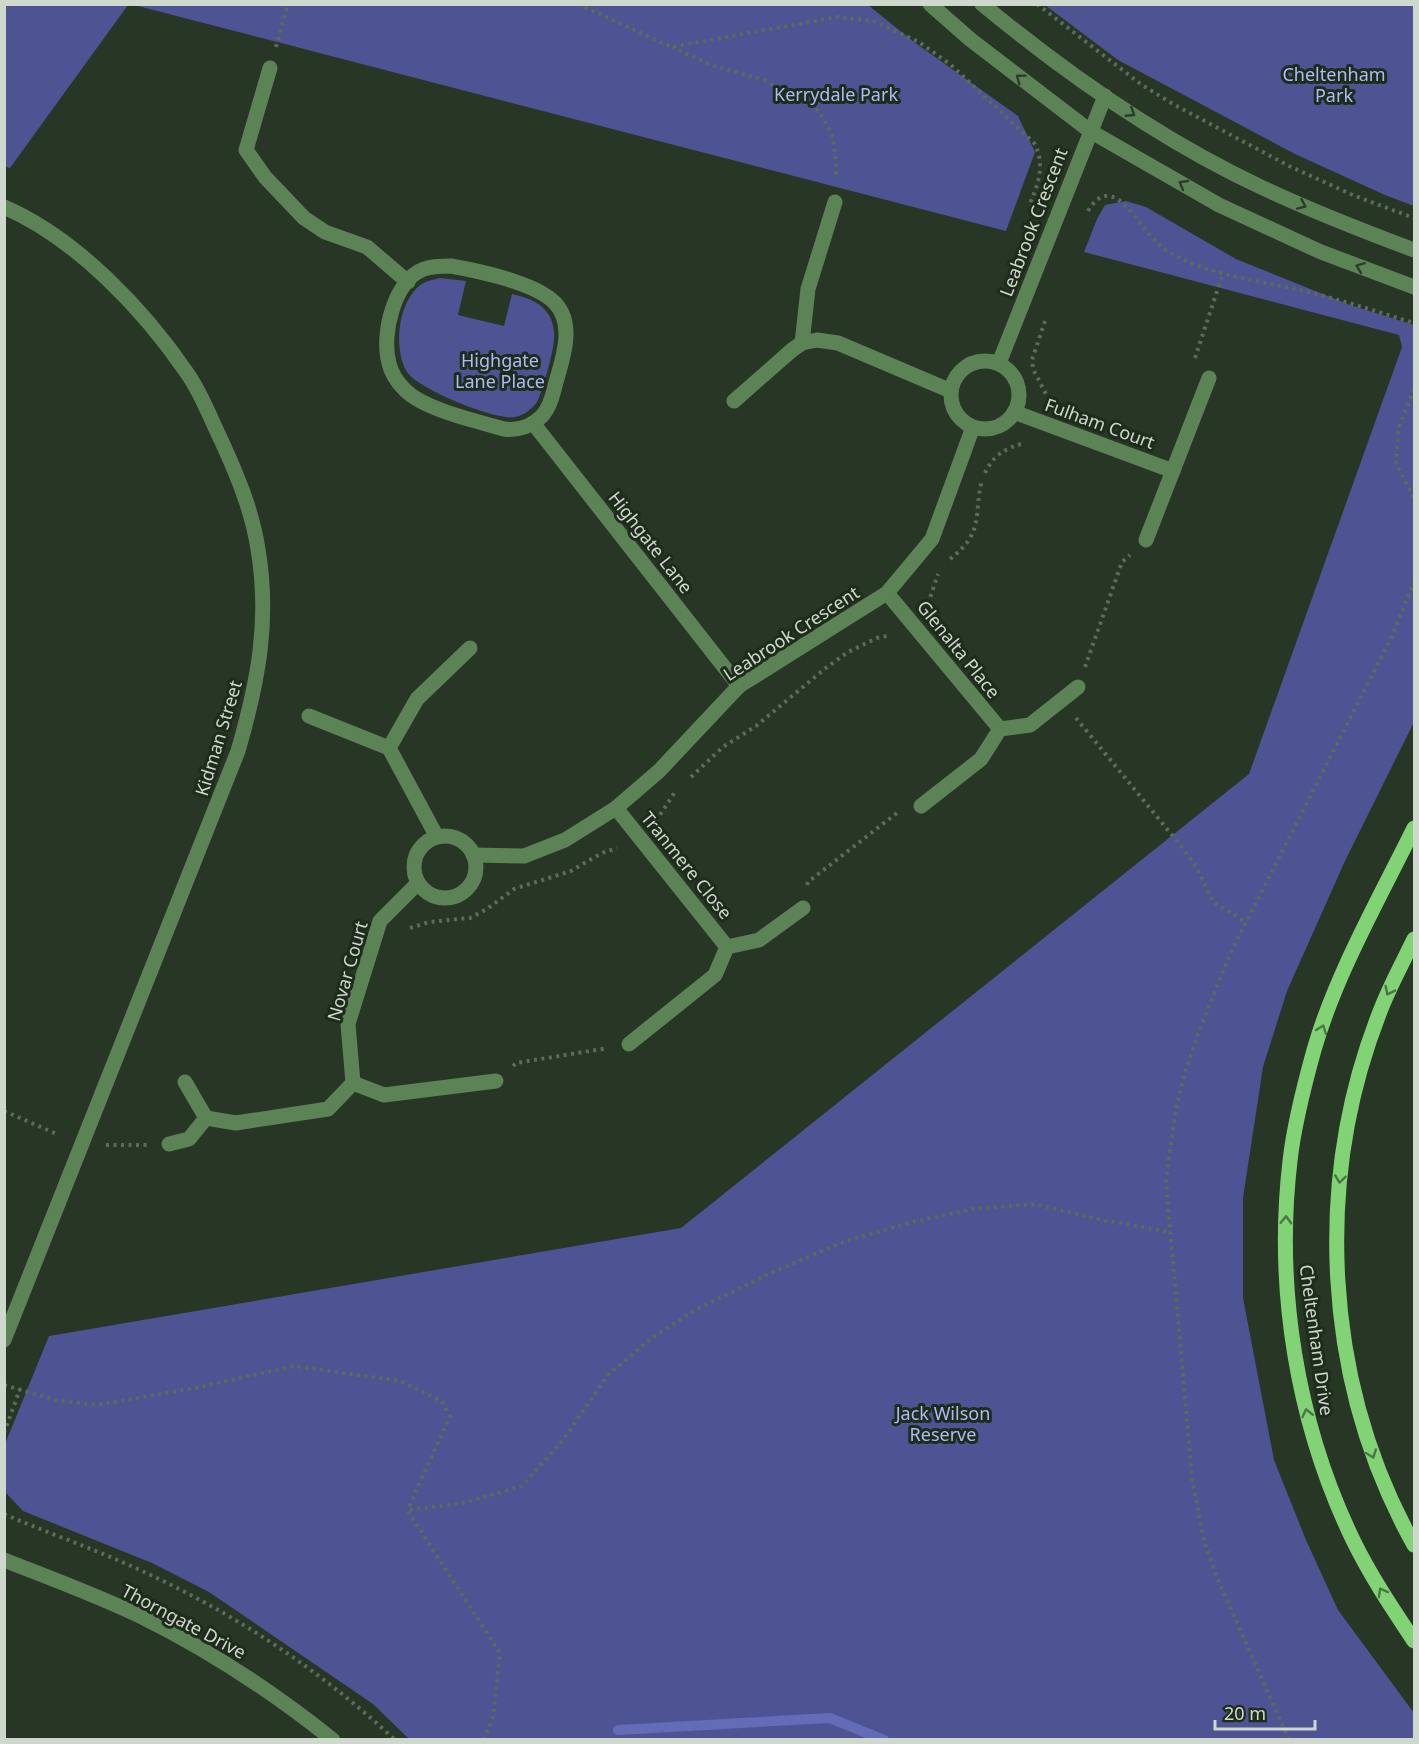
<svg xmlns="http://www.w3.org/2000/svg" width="1419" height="1744" viewBox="0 0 1419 1744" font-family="'Noto Sans',sans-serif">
  <rect width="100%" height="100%" fill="#283625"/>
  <!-- green -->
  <g fill="#4d5393">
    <path d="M7,5h121l-118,163 -6,-2v-158z"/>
    <path d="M134,5h734l46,37 104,74 17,36 -29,79z"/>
    <path d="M1045,5h369v201l-29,-11 -90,-41 -177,-94z"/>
    <path d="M1126,201l20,6 90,52 114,46 64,20v397l-69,139 -58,130 -24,76 -20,131v100l31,162 32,80 32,70 76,103v26h-1005l-36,-35 -164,-112 -57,-29 -129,-52 -18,-19v-48l44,-108 632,-108 568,-454 153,-427 -3,-12 -315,-83 13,-33 8,-14z"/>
    <path d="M440,278l26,3 -8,34 46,11 8,-32c16,4 30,8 38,23 3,6 5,16 4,23 -1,13 -11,50 -17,62 -4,6 -14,14 -22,15 -19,4 -97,-28 -108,-45 -14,-23 -9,-68 12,-86 6,-5 13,-6 21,-8z"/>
  </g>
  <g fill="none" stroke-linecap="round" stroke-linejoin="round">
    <!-- stream -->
    <path stroke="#646bb7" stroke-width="10" d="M618,1730l212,-12 54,22"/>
    <!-- path -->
    <g stroke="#5e6a5b" stroke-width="4" stroke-dasharray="3 4.5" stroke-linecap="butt">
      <path d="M578,4l93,43 166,-30 36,4 46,21 32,23 83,78c12,22 4,41 -5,63l6,2"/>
      <path d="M1037,4l105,81 31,19 116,62 66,30 59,22"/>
      <path d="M276,47l12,-43"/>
      <path d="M672,47l39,18 53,15 55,31 14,26 3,26v16"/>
      <path d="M1088,211c21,-35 41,-1 57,18 8,10 18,21 31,27 34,18 73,23 110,31 44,9 86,23 128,36"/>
      <path d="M1045,321l-13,39 1,9 15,29"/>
      <path d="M1195,358l28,-85"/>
      <path d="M1414,389l-15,38 -3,36 18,35"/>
      <path d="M985,473c9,-19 20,-24 39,-30"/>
      <path d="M950,559c35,-27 23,-43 32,-79"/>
      <path d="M928,604l10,-30"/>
      <path d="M1085,667l37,-105 8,-7"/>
      <path d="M1076,718l105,128 16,22 16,34 33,20"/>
      <path d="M691,777l32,-30 33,-21 71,-59 21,-15 29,-14 14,-3"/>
      <path d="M656,821l19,-29"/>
      <path d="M807,885l1,-3 89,-69"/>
      <path d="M410,928l19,-6 41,-4 17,-9 27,-20 57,-18 31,-18 15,-5"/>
      <path d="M513,1066l3,-3 92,-15"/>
      <path d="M4,1111l55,24"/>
      <path d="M106,1145h41"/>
      <path d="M4,1385l52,15 41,5 98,-17 99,-22 106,15 41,20 9,15 -42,93"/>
      <path d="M4,1433l16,-44"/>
      <path d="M4,1514c39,17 79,31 118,48 101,44 193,103 273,178"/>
      <path d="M484,1740l9,-23 7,-64 -93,-143 56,-7 59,-17 41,-46 45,-65 45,-38 42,-27 80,-39 71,-30 66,-19 62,-13 61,-5 67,16 68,12"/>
      <path d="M1289,1740l-73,-165 -12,-34 -12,-63 -26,-297 9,-67 9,-39 14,-41 32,-80 162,-318 22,-54"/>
    </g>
    <!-- minor -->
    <g stroke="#5c8356" stroke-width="15">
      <path d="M930,4l41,36 119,91 129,74 102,47 93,35"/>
      <path d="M982,4c86,71 180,137 281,184 49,23 100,43 151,62"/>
      <path d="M270,68l-24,82 19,27 39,41 21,14 42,15 41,35"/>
      <path d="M4,207c72,31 140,103 183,166 15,21 24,47 35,69 16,35 30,69 36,107 12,72 0,133 -20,202l-234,589"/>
      <path d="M451,266c28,5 85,17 104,37 20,21 8,55 1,79 -3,12 -6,25 -14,34 -10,10 -24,15 -38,13 -27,-8 -79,-19 -99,-39 -7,-7 -14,-17 -16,-27 -8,-28 5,-83 35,-94 8,-3 19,-3 27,-3z"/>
      <path d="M802,343l6,-54 27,-87"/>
      <circle cx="985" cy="395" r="34"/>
      <path d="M999,363l106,-267"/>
      <path d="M734,401l58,-51 10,-7 15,-3 21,3 113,48"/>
      <path d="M1014,412l159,59"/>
      <path d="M533,423l206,263"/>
      <path d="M1146,540l63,-162"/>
      <path d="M887,593l113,136"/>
      <path d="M309,716l80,32 48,89"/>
      <path d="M389,748l28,-49 53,-51"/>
      <path d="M921,806l60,-47 19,-30 30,-4 48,-38"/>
      <path d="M616,808l111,139"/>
      <circle cx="445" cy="867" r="31"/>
      <path d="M473,855l51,1 41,-16 51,-32 43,-37 80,-85 148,-93 45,-54 41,-112"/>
      <path d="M629,1044l86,-69 12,-28 32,-7 44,-32"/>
      <path d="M353,1083l-5,-59 32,-103 38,-38"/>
      <path d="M206,1118l30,5 92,-14 25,-26 31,12 112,-14"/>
      <path d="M169,1144l20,-5 17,-21 -21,-36"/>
      <path d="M4,1560c46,18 92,35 136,56 69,34 133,76 193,124"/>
    </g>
    <!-- major -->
    <g stroke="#82d375" stroke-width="15">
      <path d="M1414,828c-34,69 -79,148 -100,222 -10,36 -20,74 -24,111 -15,128 7,263 63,379 17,35 39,68 61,101"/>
      <path d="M1414,939c-10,21 -22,43 -31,65 -71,174 -60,378 31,541"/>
    </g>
  </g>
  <!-- one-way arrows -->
  <defs><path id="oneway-chevron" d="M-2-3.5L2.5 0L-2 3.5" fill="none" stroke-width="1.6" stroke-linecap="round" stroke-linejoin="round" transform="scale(1.5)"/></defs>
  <g stroke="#2a3d28">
    <use href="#oneway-chevron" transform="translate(1020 78) rotate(-143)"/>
    <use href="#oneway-chevron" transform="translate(1131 113) rotate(33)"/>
    <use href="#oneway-chevron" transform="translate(1183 184) rotate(-150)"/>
    <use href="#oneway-chevron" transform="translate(1302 205) rotate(24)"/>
    <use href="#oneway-chevron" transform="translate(1360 267) rotate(-159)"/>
  </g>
  <g stroke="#4b7744">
    <use href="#oneway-chevron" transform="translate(1389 991) rotate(116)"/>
    <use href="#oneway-chevron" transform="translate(1322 1029) rotate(-69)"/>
    <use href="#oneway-chevron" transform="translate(1340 1179) rotate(97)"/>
    <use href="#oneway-chevron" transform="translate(1286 1220) rotate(-88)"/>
    <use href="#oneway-chevron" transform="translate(1307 1413) rotate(-103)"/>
    <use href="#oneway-chevron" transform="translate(1372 1454) rotate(70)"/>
    <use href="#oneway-chevron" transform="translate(1382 1592) rotate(-119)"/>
  </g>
  <g text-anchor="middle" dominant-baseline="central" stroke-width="6" stroke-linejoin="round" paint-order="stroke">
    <!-- park labels -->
    <g font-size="18" fill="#b1baf8" stroke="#1e2c1c">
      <text x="1334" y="74">Cheltenham<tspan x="1334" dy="21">Park</tspan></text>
      <text x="836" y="94">Kerrydale Park</text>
      <text x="500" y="360">Highgate<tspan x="500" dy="21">Lane Place</tspan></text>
      <text x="943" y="1413">Jack Wilson<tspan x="943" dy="21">Reserve</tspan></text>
    </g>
    <!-- street labels -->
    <g font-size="18" fill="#cfd8cd" stroke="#1e2c1c">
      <text transform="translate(1033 222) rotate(-69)">Leabrook Crescent</text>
      <text transform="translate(1100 423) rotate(20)">Fulham Court</text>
      <text transform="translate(651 542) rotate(52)">Highgate Lane</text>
      <text transform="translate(791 633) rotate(-33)">Leabrook Crescent</text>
      <text transform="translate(959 649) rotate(51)">Glenalta Place</text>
      <text transform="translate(218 738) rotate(-73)">Kidman Street</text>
      <text transform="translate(687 865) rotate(51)">Tranmere Close</text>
      <text transform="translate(347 971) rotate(-74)">Novar Court</text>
      <text transform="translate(1317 1340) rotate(82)">Cheltenham Drive</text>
      <text transform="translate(184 1621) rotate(28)">Thorngate Drive</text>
    </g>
  </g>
  <!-- border -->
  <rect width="1419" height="1744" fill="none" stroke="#cfd8cd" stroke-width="12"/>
  <!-- scale -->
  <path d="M1215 1720v9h100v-9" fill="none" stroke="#cfd8cd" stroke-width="3"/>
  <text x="1224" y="1720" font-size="18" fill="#cfd8cd" stroke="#1e2c1c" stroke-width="4.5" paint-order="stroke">20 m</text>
</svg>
